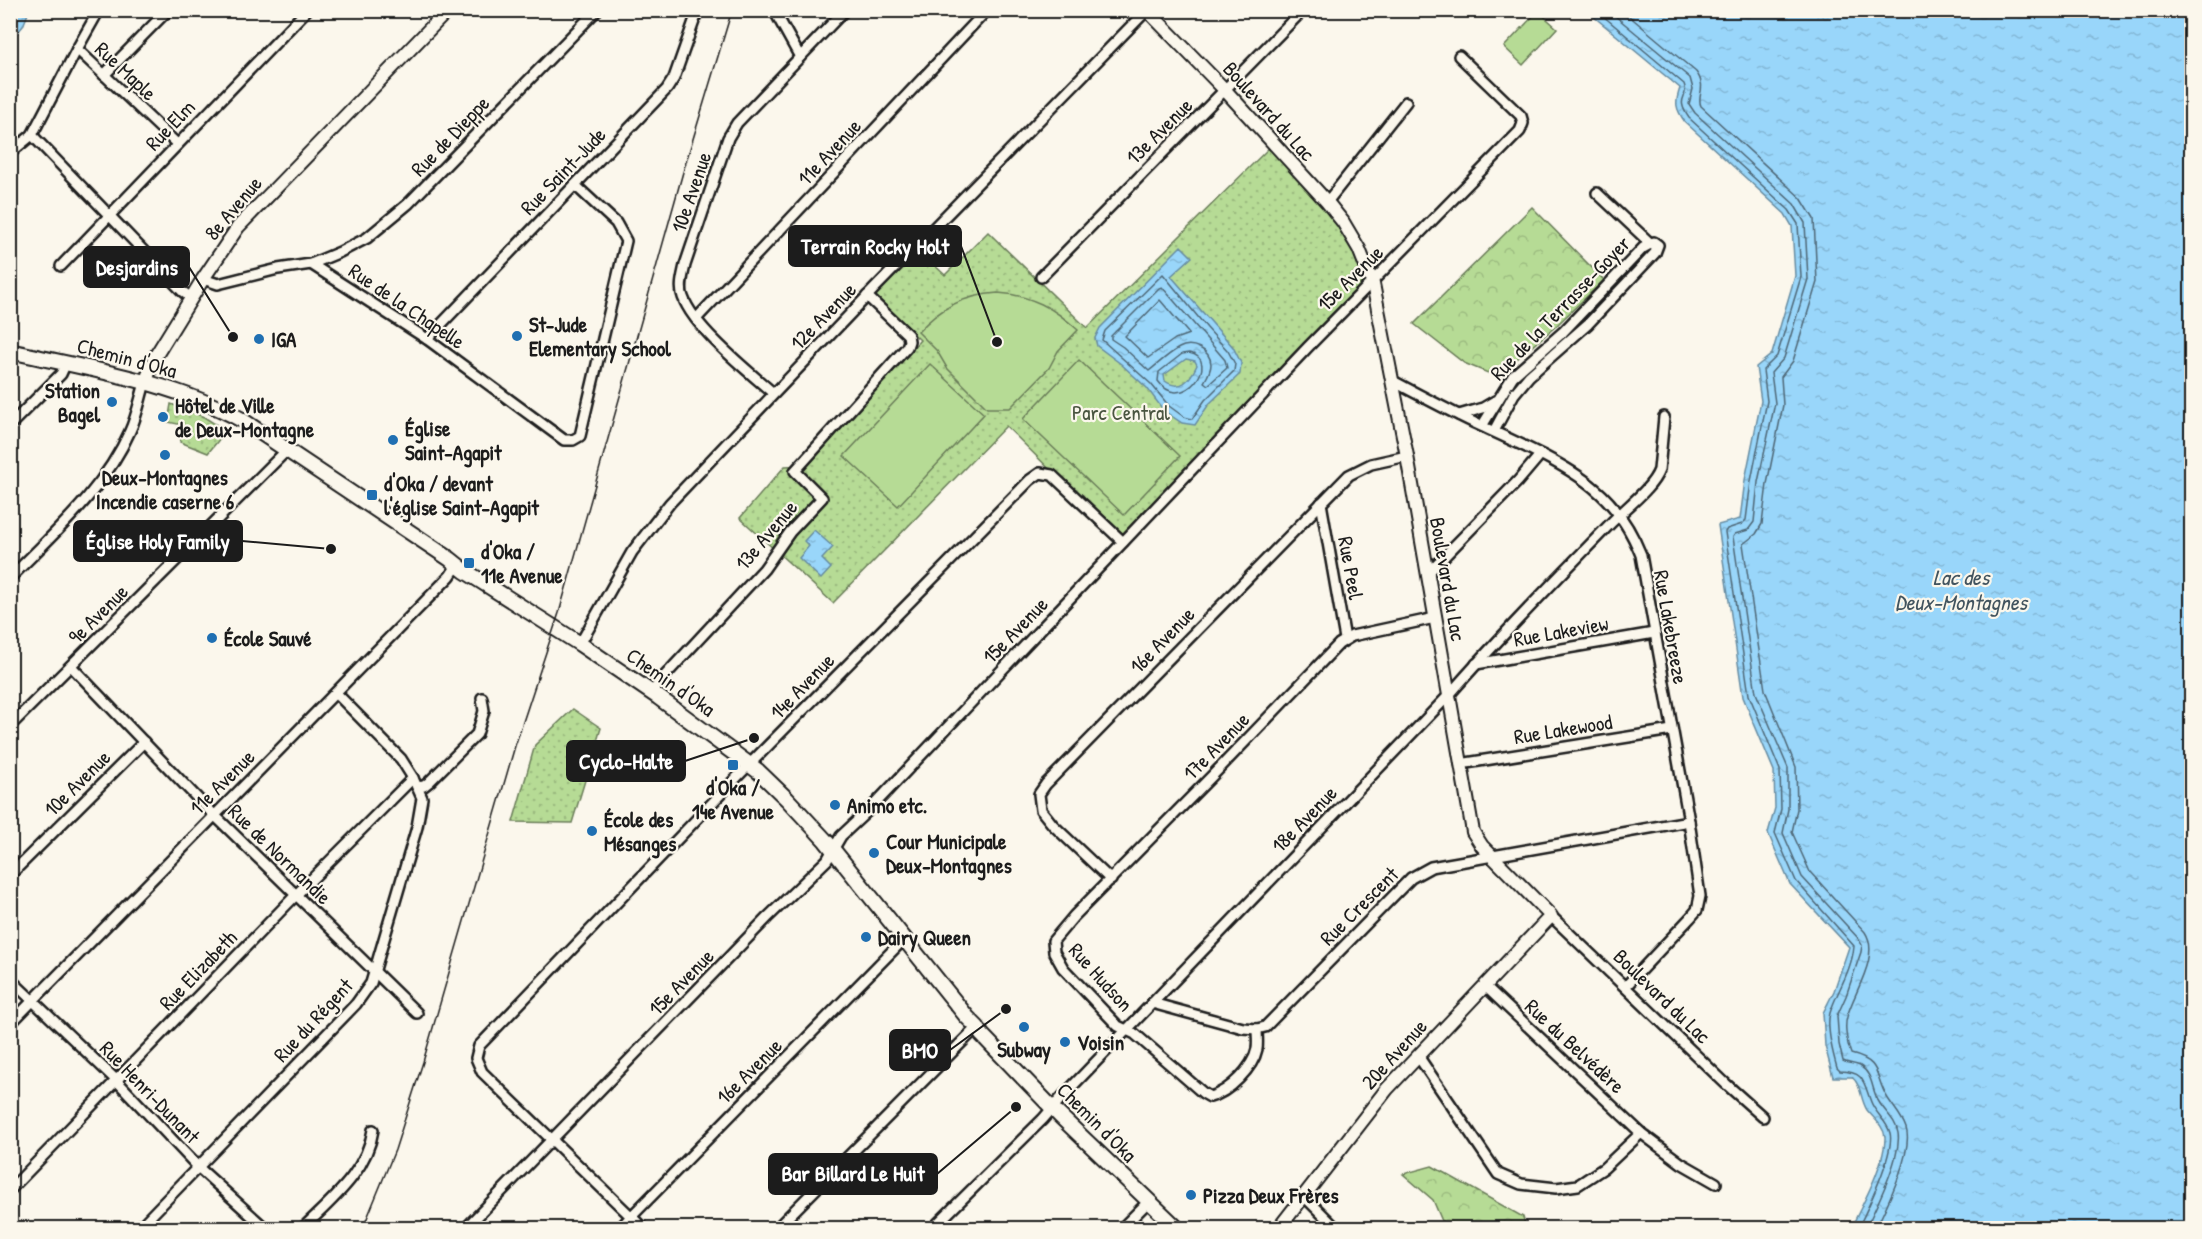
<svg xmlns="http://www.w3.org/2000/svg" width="2202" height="1239" viewBox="0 0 2202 1239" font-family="'Patrick Hand',sans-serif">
  <defs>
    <pattern id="green-dots" width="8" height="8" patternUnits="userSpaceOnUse" patternTransform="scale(1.5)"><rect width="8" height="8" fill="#b6db95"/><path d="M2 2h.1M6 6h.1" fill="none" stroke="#9cbb80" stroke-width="1.8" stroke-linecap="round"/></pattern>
    <pattern id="forest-crowns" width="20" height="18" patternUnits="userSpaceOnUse" patternTransform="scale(1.5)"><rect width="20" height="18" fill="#b6db95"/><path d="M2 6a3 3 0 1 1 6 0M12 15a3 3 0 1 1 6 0" fill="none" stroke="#9cbb80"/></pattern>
    <pattern id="water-ripples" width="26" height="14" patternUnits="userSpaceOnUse" patternTransform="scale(1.5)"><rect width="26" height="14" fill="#99d6fa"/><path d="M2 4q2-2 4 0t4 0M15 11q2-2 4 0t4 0" fill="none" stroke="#83b7d6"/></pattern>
  </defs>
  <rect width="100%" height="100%" fill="#fbf7ec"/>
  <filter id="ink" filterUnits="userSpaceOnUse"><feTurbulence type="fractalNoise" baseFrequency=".0167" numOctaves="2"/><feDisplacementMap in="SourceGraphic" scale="12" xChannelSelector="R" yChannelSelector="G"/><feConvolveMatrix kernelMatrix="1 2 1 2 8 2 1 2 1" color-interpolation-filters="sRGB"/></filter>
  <g filter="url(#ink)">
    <!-- green -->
    <g fill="url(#green-dots)" stroke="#697c58" stroke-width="1.5">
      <path d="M1274,143l69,79 30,57 -250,263 -117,-116 -173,177 -93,-85 45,-52 23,-1 112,-125 -46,-44 44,-46 27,25 43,-43 99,96z"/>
      <path d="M171,404l33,13 22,14 -18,22 -28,-11 3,-17 -15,-3z"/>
      <path d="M573,709l28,19 -29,95 -59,-1 22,-77z"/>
    </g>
    <!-- forest -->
    <g fill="url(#forest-crowns)" stroke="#697c58" stroke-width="1.5">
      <path d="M1532,207l72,73 -49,47 -49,41 -18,5 -24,-10 -50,-39z"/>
      <path d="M1432,1166l91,51 3,11h-81l-12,-28 -30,-26z"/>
    </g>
    <!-- pitch -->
    <g fill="#b6db95" stroke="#697c58" stroke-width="1.5">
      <path d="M1538,11l19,17 -34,37 -19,-18z"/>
      <path d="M998,293c33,2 56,15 80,37l-20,21 -9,17 -39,40h-23l-40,-40 -10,-17 -19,-19c22,-24 46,-37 80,-39z"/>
      <path d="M1079,360l101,96 -56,59 -101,-96z"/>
      <path d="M930,364l54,50 -86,92 -54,-50z"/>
    </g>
    <!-- water -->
    <g fill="url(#water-ripples)" stroke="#678ca1" stroke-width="1.5" fill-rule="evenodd">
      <path d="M11,10l18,1 -6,15 -12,14z"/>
      <path d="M1587,11h604v1217h-340c11,-23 35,-66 34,-91 -1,-11 -12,-19 -18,-27 -7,-11 -5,-24 -15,-33h-19l-8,-31 -2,-33 11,-22 15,-44 -59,-63 -22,-51 7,-25 -1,-37 -31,-74 -25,-172 22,-6 5,-39 16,-79 -5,-34 16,-13 23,-78 -3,-50 -7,-12 -100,-92c-10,-14 -10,-19 -5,-34z"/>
      <path d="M1181,246l11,11 -21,19 62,71 8,16 -1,11 -31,30 -14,21 -13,-2 -18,-12 -17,-23 -26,-24 -24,-18 -2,-8 5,-10zM1186,359l9,2 2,4c-7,15 -16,27 -32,16l-1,-6z"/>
      <path d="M814,530l19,17 -11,12 9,9 -10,11 -22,-21 10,-12 -5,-5z"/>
    </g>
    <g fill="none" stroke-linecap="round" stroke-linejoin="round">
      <!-- shore -->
      <g stroke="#4e6675" stroke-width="1.5">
        <path d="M1596,10l88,74c6,15 -10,12 5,34l100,92 9,14 3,53 -24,79 -14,14 4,31 -16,80 -5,39 -4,4 -15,5 -2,3 24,163 31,75 1,39 -6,24 21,48 58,65c-2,24 -17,45 -24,67 -4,14 3,41 7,55l3,3c25,1 23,10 31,31 4,11 16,19 19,31 5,19 -23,77 -32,95"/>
        <path d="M1608,10l82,68 3,11 -4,15 6,9 99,91 11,19 3,56 -24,79 -13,15 4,30 -17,79 -4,40 -6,8 -13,4 -2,3 23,156 32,75v41l-5,24 19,44 56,61 4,7 -1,7 -15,44 -9,20 2,28 4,17c5,3 11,2 17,5 14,9 11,24 19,36 6,10 17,18 19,31 4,23 -22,74 -32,95"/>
        <path d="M1622,10l74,62c12,16 0,24 5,34l100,92 13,21 3,63 -24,79 -12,16 2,28 -16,79 -5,40 -6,10 -13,10 22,146 31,77 1,42 -5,23 18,40 55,60c16,24 -12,61 -18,85 -3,10 0,27 4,37 32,8 23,22 36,43 6,10 15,19 19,31 8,23 -20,79 -30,100"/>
        <path d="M1163,274l44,54 21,23 7,13 -1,7 -29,29 -13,19 -8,-2 -15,-11 -18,-22 -49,-44 3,-9z"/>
        <path d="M1162,287l63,73 2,8 -19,17 -4,-3c3,-5 7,-11 7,-18 -1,-15 -20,-23 -32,-16 -11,6 -21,16 -30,23l-26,-24 -12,-8v-3l48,-48z"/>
        <path d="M1160,300l29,34 -14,5 -27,19 -23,-22z"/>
        <path d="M1189,353c34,6 -7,62 -31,28l1,-9 23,-18z"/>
      </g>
      <defs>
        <g id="minor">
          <path d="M774,10l26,47"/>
          <path d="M77,49l100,95"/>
          <path d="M104,75l64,-65"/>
          <path d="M32,135l150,156 9,7"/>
          <path d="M10,153l22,-18 45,-86 22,-39"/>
          <path d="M1597,193l53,50"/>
          <path d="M1327,202l79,-100"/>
          <path d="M311,264l116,75 137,101h9l7,-4 46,-195 -10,-18 -41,-38"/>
          <path d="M61,266l246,-256"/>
          <path d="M1041,277l262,-267"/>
          <path d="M203,279l15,5 60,-15 33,-5 29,-12 27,-14 41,-34 189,-194"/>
          <path d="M696,319l291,-309"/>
          <path d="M427,339l240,-250 7,-11 24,-68"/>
          <path d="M1391,380c30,16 60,32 90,46 35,16 85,38 113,62 22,18 37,42 47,67l48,266 11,75 -3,14 -7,8 -64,68"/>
          <path d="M773,393c-25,-22 -79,-65 -90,-96 -4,-10 0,-22 2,-32l43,-127 9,-15 108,-113"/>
          <path d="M1459,415l24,-7 12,-7"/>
          <path d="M10,425l51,-51 5,-11"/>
          <path d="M1482,426l31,-50 50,-44 80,-84 11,-6 4,3 -3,8 -67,71 -59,52 -15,18 -20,37"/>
          <path d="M1321,503l24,136"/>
          <path d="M1428,573l90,-92 22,-26"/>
          <path d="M10,578c45,-46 94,-88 120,-147 7,-15 10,-32 15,-48"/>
          <path d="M580,644l52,-92 38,-49 204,-214 273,-279"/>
          <path d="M1476,664l178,-31"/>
          <path d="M71,666l132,138 214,209"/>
          <path d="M652,693l8,-12 104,-112 26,-37 32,-34 -27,-27 112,-124 2,-6 -1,-6 -41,-39"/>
          <path d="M10,726l277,-276"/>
          <path d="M1460,764l212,-34"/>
          <path d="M417,787l7,-1 5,-4 48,-48 7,-23 -2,-13"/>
          <path d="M10,875l134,-133"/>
          <path d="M1111,880l-58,-55 -12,-15 -2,-16 7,-10 303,-309 22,-11 36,-8"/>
          <path d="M1551,916l175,168 37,33"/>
          <path d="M10,979l106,101 83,88 66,60"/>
          <path d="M1485,986l156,147 40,30 35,20"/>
          <path d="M1152,1003l91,25 14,1 8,-2 146,-149 20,-11 258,-46"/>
          <path d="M10,1024l387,-394 53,-54 8,-12"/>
          <path d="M1257,1029c0,6 1,14 0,20 -4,19 -28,43 -47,48l-7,-4 -68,-59 -17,-8 -55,-58 -9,-16 -1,-11 21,-25 138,-140 127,-132 13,-8 83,-18"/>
          <path d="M1418,1056l80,118 23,10 35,4 22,-3 26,-17 37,-35"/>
          <path d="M10,1190l286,-295 117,-117"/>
          <path d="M1304,1196l32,32"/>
          <path d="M139,1228l217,-224 15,-21 46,-156 5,-29 -9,-20 -12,-19 -65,-66"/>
          <path d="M303,1228c28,-28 64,-56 70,-98"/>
          <path d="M466,1228l301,-310 60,-58 14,-24 32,-30 435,-459 212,-216 3,-8 -2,-7 -62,-60"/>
          <path d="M620,1228l284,-289"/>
          <path d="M643,1228l-161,-156 -6,-14 3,-12 261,-272 290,-294 10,-7 12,2 71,67"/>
          <path d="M777,1228l200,-201"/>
          <path d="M933,1228l110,-109 19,-22 387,-402c51,-59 107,-115 161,-171 14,-15 42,-35 49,-54l5,-53"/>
          <path d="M1122,1228l26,-26"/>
        </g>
        <g id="tertiary">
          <path d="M1147,10l78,80 102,112 16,20 16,27 14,35 34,172 66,376 9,14 69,70 -164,173 -108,139"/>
          <path d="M145,383l10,-26 48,-78 35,-52 210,-217"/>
        </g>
        <path id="secondary" d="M10,351c78,18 161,30 232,69l208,139 15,12 115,73 78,53 100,74 29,28 39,42 141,176 10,10 5,8 78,81 117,112"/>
      </defs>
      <!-- minor casing -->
      <use href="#minor" stroke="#1c1c1c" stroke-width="14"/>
      <!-- tertiary casing -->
      <use href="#tertiary" stroke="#1c1c1c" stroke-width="16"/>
      <!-- secondary casing -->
      <use href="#secondary" stroke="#1c1c1c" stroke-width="18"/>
      <!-- minor -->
      <use href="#minor" stroke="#fbf7ec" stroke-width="9"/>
      <!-- tertiary -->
      <use href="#tertiary" stroke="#fbf7ec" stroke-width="12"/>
      <!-- secondary -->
      <use href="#secondary" stroke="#fbf7ec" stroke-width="14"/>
      <!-- tram -->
      <path stroke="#1c1c1c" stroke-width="1.5" d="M363,1228l32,-78 28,-88 92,-316 44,-133 124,-441 49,-162"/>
    </g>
  </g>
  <!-- markers -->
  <g fill="#1f6fb2" stroke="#fbf7ec" stroke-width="2">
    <circle cx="517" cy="336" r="6"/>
    <circle cx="259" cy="339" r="6"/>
    <circle cx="112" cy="402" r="6"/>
    <circle cx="163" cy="417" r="6"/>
    <circle cx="393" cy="440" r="6"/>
    <circle cx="165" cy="455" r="6"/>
    <rect x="366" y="489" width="12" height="12" rx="3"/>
    <rect x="463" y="557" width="12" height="12" rx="3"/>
    <circle cx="212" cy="638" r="6"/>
    <rect x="727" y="759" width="12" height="12" rx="3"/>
    <circle cx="835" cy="805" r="6"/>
    <circle cx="592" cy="831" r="6"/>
    <circle cx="874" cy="853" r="6"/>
    <circle cx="866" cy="937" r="6"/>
    <circle cx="1024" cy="1027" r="6"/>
    <circle cx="1065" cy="1042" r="6"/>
    <circle cx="1191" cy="1195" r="6"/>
  </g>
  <g text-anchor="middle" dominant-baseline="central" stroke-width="4.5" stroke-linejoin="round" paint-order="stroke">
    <!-- street labels -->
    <g font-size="21" fill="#1c1c1c" stroke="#fbf7ec">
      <text transform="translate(126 71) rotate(43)">Rue Maple</text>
      <text transform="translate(1269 111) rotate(48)">Boulevard du Lac</text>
      <text transform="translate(170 125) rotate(-46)">Rue Elm</text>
      <text transform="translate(1159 131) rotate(-45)">13e Avenue</text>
      <text transform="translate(450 136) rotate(-46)">Rue de Dieppe</text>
      <text transform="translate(829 152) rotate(-47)">11e Avenue</text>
      <text transform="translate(563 171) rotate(-46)">Rue Saint-Jude</text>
      <text transform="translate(691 192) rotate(-71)">10e Avenue</text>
      <text transform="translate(233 208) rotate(-50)">8e Avenue</text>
      <text transform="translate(1350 278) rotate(-45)">15e Avenue</text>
      <text transform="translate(407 306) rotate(34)">Rue de la Chapelle</text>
      <text transform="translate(1560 308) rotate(-46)">Rue de la Terrasse-Goyer</text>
      <text transform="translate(823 316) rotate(-46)">12e Avenue</text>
      <text transform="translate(127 358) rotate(15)">Chemin d'Oka</text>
      <text transform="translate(766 535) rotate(-50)">13e Avenue</text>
      <text transform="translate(1351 568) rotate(80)">Rue Peel</text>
      <text transform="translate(1448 579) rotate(80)">Boulevard du Lac</text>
      <text transform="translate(98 614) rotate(-45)">9e Avenue</text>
      <text transform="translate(1671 627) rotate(80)">Rue Lakebreeze</text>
      <text transform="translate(1015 630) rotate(-46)">15e Avenue</text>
      <text transform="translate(1561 631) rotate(-10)">Rue Lakeview</text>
      <text transform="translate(1162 640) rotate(-46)">16e Avenue</text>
      <text transform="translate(671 682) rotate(35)">Chemin d'Oka</text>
      <text transform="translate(802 686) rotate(-46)">14e Avenue</text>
      <text transform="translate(1563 729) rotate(-9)">Rue Lakewood</text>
      <text transform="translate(1216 746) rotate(-46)">17e Avenue</text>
      <text transform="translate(222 782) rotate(-45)">11e Avenue</text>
      <text transform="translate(77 783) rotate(-45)">10e Avenue</text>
      <text transform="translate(1304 819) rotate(-46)">18e Avenue</text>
      <text transform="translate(280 854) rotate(44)">Rue de Normandie</text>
      <text transform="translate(1359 906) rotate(-45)">Rue Crescent</text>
      <text transform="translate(198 970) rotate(-46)">Rue Elizabeth</text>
      <text transform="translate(1101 977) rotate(48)">Rue Hudson</text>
      <text transform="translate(681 982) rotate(-46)">15e Avenue</text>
      <text transform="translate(1662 996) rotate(44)">Boulevard du Lac</text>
      <text transform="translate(313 1020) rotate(-47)">Rue du Régent</text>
      <text transform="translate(1575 1046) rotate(43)">Rue du Belvédère</text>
      <text transform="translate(1394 1054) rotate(-48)">20e Avenue</text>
      <text transform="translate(749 1071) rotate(-45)">16e Avenue</text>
      <text transform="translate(150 1092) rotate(46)">Rue Henri-Dunant</text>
      <text transform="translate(1097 1122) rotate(45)">Chemin d'Oka</text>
    </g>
    <!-- poi labels -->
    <g font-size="21" font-weight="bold" fill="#1c1c1c" stroke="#fbf7ec" text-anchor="start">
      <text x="529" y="324">St-Jude<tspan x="529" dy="24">Elementary School</tspan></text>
      <text x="271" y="339">IGA</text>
      <text x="100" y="390" text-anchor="end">Station<tspan x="100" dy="24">Bagel</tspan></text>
      <text x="175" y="405">Hôtel de Ville<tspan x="175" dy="24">de Deux-Montagne</tspan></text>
      <text x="405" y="428">Église<tspan x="405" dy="24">Saint-Agapit</tspan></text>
      <text x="165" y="477" text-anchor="middle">Deux-Montagnes<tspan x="165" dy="24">Incendie caserne 6</tspan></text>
      <text x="384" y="483">d'Oka / devant<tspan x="384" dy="24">l'église Saint-Agapit</tspan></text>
      <text x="481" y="551">d'Oka /<tspan x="481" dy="24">11e Avenue</tspan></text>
      <text x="224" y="638">École Sauvé</text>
      <text x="733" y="787" text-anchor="middle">d'Oka /<tspan x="733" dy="24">14e Avenue</tspan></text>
      <text x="847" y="805">Animo etc.</text>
      <text x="604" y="819">École des<tspan x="604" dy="24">Mésanges</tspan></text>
      <text x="886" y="841">Cour Municipale<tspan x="886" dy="24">Deux-Montagnes</tspan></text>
      <text x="878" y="937">Dairy Queen</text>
      <text x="1077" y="1042">Voisin</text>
      <text x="1024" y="1049" text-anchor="middle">Subway</text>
      <text x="1203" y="1195">Pizza Deux Frères</text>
    </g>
    <!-- park labels -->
    <g font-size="21" fill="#4a5540" stroke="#fbf7ec">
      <text x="1121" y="412">Parc Central</text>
    </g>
    <!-- water labels -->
    <g font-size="22" font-style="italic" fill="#42545f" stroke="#fbf7ec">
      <text x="1961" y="577">Lac des<tspan x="1961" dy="25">Deux-Montagnes</tspan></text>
    </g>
  </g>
  <!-- callouts -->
  <path fill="none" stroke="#1c1c1c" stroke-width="2" d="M997 342L961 246M233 337L189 267M331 549L242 541M754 738L685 761M1006 1009L950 1050M1016 1107L937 1174"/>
  <g fill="#1c1c1c" stroke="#fbf7ec" stroke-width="2">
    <circle cx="997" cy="342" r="6"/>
    <circle cx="233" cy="337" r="6"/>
    <circle cx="331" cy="549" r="6"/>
    <circle cx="754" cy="738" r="6"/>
    <circle cx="1006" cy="1009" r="6"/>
    <circle cx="1016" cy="1107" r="6"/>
  </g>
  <g fill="#1c1c1c" stroke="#1c1c1c" stroke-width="2">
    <rect x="789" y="226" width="172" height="40" rx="6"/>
    <rect x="84" y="247" width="105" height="40" rx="6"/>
    <rect x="74" y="521" width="168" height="40" rx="6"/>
    <rect x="567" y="741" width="118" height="40" rx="6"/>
    <rect x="890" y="1030" width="60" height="40" rx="6"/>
    <rect x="769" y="1154" width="168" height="40" rx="6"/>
  </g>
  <g font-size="22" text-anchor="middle" font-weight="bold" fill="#fff">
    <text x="875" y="254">Terrain Rocky Holt</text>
    <text x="137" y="275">Desjardins</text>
    <text x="158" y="549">Église Holy Family</text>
    <text x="626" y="769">Cyclo-Halte</text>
    <text x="920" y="1058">BMO</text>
    <text x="853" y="1181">Bar Billard Le Huit</text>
  </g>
  <!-- margin -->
  <rect width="2202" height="1239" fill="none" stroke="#fbf7ec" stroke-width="36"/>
  <rect x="18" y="18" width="2166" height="1203" fill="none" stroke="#1c1c1c" stroke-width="2" filter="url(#ink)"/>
</svg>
